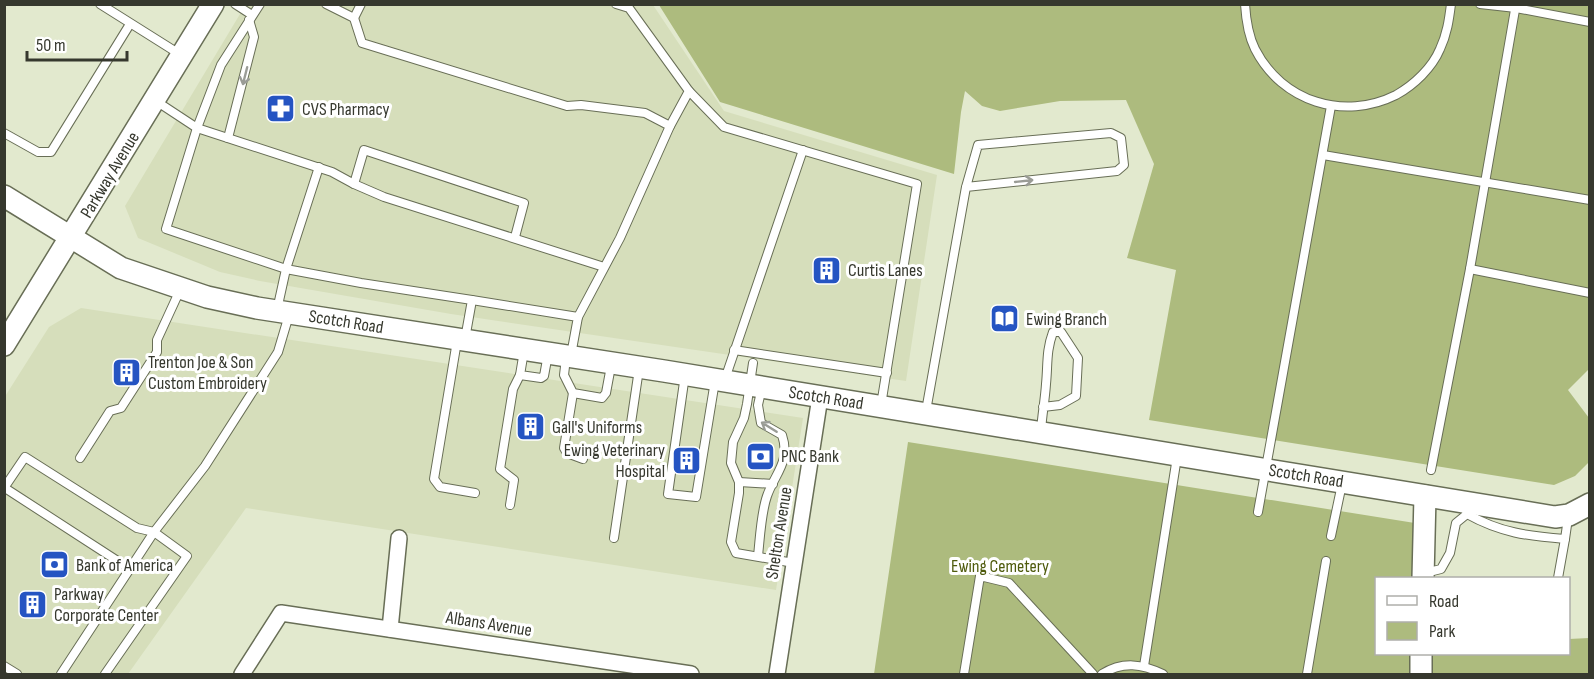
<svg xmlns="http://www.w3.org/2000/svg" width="1594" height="679" viewBox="0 0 1594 679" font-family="'Sofia Sans Condensed',sans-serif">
  <rect width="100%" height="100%" fill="#e2e9ce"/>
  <!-- built -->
  <g fill="#d6debb">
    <path d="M246,4l407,1 71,106 213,64 -31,206 -455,-67 -191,-33 -40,-9 -82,-34 -13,-32z"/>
    <path d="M81,308l722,110 -27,172 -530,-82 -118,166h-123l-1,-276 45,-71z"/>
  </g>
  <!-- green -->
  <g fill="#adbb7e">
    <path d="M659,5h930v364l-21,21 21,28v44l-14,14 -21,9 -405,-65 27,-150 -49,-12 27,-94 -28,-64 -66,1 -60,10 -18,-5 -17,-15 -4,21 -7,62 -234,-72z"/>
    <path d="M908,442l513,82 -1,54h-44v76h192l1,-15 20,-1v36h-715z"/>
  </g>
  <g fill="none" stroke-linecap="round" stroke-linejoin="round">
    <defs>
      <g id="lane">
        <path d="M100,4l81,51"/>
        <path d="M235,4l17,11"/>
        <path d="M260,4l-39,61 -24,63 -31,101 120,40 -9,41"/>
        <path d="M326,4l28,14 8,25 205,63 14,-1 64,8 25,13"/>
        <path d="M1245,4c1,16 3,31 10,45 27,53 89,72 141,46 18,-10 36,-27 44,-46 7,-15 9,-29 11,-45"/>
        <path d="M1480,4l36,4 74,14"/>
        <path d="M354,18l7,-14"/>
        <path d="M689,91l35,36 193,57 -36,221"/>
        <path d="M156,101l41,27 135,44 22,12 30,13 220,70"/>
        <path d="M4,133l34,19h13l79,-128"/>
        <path d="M228,138l26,-101 -5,-17"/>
        <path d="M1323,155l267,45"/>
        <path d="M319,167l-33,102 75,14 111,17 -7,39"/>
        <path d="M354,184l10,-34 160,53 -9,34"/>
        <path d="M1470,269l120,24"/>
        <path d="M472,300l106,17 -7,38"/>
        <path d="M578,317l42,-79 50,-112 19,-35 -60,-83 -13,-4"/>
        <path d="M457,341l-23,138 6,8 35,6"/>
        <path d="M734,350l153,23"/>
        <path d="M524,351l-4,24 21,3 3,-2 4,-22"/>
        <path d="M566,358l-2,17 9,18 29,5 4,-5 5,-27"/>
        <path d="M753,363l-6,41 -3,14 -11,24 -2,21 8,19v11l-8,49 5,11 58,10"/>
        <path d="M685,375l-17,119 28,3 19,-116"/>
        <path d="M725,379l78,-229"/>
        <path d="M573,393l-9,55 3,5 16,6"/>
        <path d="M926,411l40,-224 12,-42 133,-12 10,5 3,27 -7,6 -151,16"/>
        <path d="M1041,431c1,-16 4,-31 5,-47 2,-20 0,-33 7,-52h8l17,26 -2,38 -16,9 -17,2"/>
        <path d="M80,458l30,-47 11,-3 36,-56v-12l23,-50"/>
        <path d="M1431,470l39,-201 46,-265"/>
        <path d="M739,482l34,2"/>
        <path d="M4,488l21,-31 112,71 17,4 -93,142"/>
        <path d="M5,488l125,81"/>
        <path d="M1464,504l3,10c34,19 61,22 98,25l3,-21"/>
        <path d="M510,505l4,-25 -14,-11 13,-80 7,-14"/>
        <path d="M1258,512l73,-406"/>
        <path d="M1331,536l11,-52"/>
        <path d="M614,538l25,-169"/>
        <path d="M758,556c2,-18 3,-43 9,-60 8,-23 24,-34 15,-61l-21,-12 -3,-18 4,-18"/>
        <path d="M1425,573l16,-4 9,-16 6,-30 11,-9"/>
        <path d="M1558,578l7,-39"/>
        <path d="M4,666l13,8"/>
        <path d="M1144,666l33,-209"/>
        <path d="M105,674l82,-118 -33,-24 51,-66 73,-114 11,-37"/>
        <path d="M964,674l16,-98 29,7 84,91"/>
        <path d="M1102,674c21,-13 40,-10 61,0"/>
        <path d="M1307,674l19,-113"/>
      </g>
      <g id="street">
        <path d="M390,629l9,-91"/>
        <path d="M242,674l39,-61 410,61"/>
        <path d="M777,674l43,-277"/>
      </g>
      <g id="secondary">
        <path d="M4,196l117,72 86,29 50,11 407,63 891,146 14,-2 21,-11"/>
        <path d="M4,345l209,-341"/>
        <path d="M1423,578l2,-82"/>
        <path d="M1421,674v-20"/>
      </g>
    </defs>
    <!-- lane casing -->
    <use href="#lane" stroke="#686e56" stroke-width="10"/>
    <!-- street casing -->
    <use href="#street" stroke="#686e56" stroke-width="18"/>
    <!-- secondary casing -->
    <use href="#secondary" stroke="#686e56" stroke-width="24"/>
    <!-- lane -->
    <use href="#lane" stroke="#fff" stroke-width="8"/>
    <!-- street -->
    <use href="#street" stroke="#fff" stroke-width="15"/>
    <!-- secondary -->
    <use href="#secondary" stroke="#fff" stroke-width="21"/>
  </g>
  <!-- one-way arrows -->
  <defs><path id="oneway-shaft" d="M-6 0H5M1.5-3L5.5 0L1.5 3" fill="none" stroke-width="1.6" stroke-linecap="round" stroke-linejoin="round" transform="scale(1.5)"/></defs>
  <g stroke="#9a9c96">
    <use href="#oneway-shaft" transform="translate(245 76) rotate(104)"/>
    <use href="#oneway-shaft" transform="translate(1024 181) rotate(-6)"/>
    <use href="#oneway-shaft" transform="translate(769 427) rotate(-148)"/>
  </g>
  <!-- icons -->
  <defs>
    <symbol id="pharmacy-square" viewBox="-11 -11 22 22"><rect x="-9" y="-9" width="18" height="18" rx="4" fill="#2554c2" stroke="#fff"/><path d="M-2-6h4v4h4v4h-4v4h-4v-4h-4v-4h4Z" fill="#fff"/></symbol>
    <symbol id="building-square" viewBox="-11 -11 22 22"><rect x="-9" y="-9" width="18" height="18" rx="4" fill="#2554c2" stroke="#fff"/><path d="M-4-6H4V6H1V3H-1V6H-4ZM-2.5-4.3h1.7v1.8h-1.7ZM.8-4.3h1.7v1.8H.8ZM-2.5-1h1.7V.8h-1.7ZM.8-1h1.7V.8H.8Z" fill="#fff"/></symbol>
    <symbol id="library-square" viewBox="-11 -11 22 22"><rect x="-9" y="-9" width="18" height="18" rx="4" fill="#2554c2" stroke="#fff"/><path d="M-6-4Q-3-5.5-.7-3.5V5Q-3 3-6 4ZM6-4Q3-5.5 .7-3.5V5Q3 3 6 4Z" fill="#fff"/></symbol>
    <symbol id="bank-square" viewBox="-11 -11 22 22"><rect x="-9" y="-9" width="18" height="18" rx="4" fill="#2554c2" stroke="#fff"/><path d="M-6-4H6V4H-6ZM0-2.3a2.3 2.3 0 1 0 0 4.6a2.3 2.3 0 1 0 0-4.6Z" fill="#fff"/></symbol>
  </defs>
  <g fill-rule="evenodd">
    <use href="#pharmacy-square" x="264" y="92" width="33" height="33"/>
    <use href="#building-square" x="810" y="254" width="33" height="33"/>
    <use href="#library-square" x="988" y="302" width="33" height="33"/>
    <use href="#building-square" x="110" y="356" width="33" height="33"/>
    <use href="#building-square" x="514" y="410" width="33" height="33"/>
    <use href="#bank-square" x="744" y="440" width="33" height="33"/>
    <use href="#building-square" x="670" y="444" width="33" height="33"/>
    <use href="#bank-square" x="38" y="548" width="33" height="33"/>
    <use href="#building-square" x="16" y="588" width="33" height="33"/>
  </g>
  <g text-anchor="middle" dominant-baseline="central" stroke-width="6" stroke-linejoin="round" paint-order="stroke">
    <!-- poi labels -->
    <g font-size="18" fill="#36382e" stroke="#fff" text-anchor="start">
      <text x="302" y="109">CVS Pharmacy</text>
      <text x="848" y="270">Curtis Lanes</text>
      <text x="1026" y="319">Ewing Branch</text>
      <text x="148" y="362">Trenton Joe &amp; Son<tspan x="148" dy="21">Custom Embroidery</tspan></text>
      <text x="552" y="427">Gall's Uniforms</text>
      <text x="665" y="450" text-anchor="end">Ewing Veterinary<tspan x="665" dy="21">Hospital</tspan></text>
      <text x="781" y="456">PNC Bank</text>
      <text x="76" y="565">Bank of America</text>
      <text x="54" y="594">Parkway<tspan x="54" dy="21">Corporate Center</tspan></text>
    </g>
    <!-- street labels -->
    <g font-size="18" fill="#36382e" stroke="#fff">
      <text transform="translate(110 175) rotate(-59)">Parkway Avenue</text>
      <text transform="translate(346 322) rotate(9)">Scotch Road</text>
      <text transform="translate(826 398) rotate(9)">Scotch Road</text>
      <text transform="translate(1306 476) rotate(9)">Scotch Road</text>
      <text transform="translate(779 533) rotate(-81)">Shelton Avenue</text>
      <text transform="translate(489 624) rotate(9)">Albans Avenue</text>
    </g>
    <!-- park labels -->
    <g font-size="18" fill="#4f5b0d" stroke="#fff">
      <text x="1000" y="566">Ewing Cemetery</text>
    </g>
  </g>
  <!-- border -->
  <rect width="1594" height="679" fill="none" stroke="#36382e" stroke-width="12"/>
  <!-- legend -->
  <rect x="1375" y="577" width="195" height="78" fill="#ffffff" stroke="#afafab" stroke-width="1.5"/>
  <rect x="1387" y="596" width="30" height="9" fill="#ffffff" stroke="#afafab" stroke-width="1.5"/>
  <text x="1429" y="607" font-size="18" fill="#36382e">Road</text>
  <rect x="1387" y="622" width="30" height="18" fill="#adbb7e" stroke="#afafab" stroke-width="1.5"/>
  <text x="1429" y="637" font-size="18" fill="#36382e">Park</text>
  <!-- scale -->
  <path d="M27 51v9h100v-9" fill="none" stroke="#36382e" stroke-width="3"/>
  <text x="36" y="51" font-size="18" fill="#36382e" stroke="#ffffff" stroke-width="4.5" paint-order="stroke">50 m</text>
</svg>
